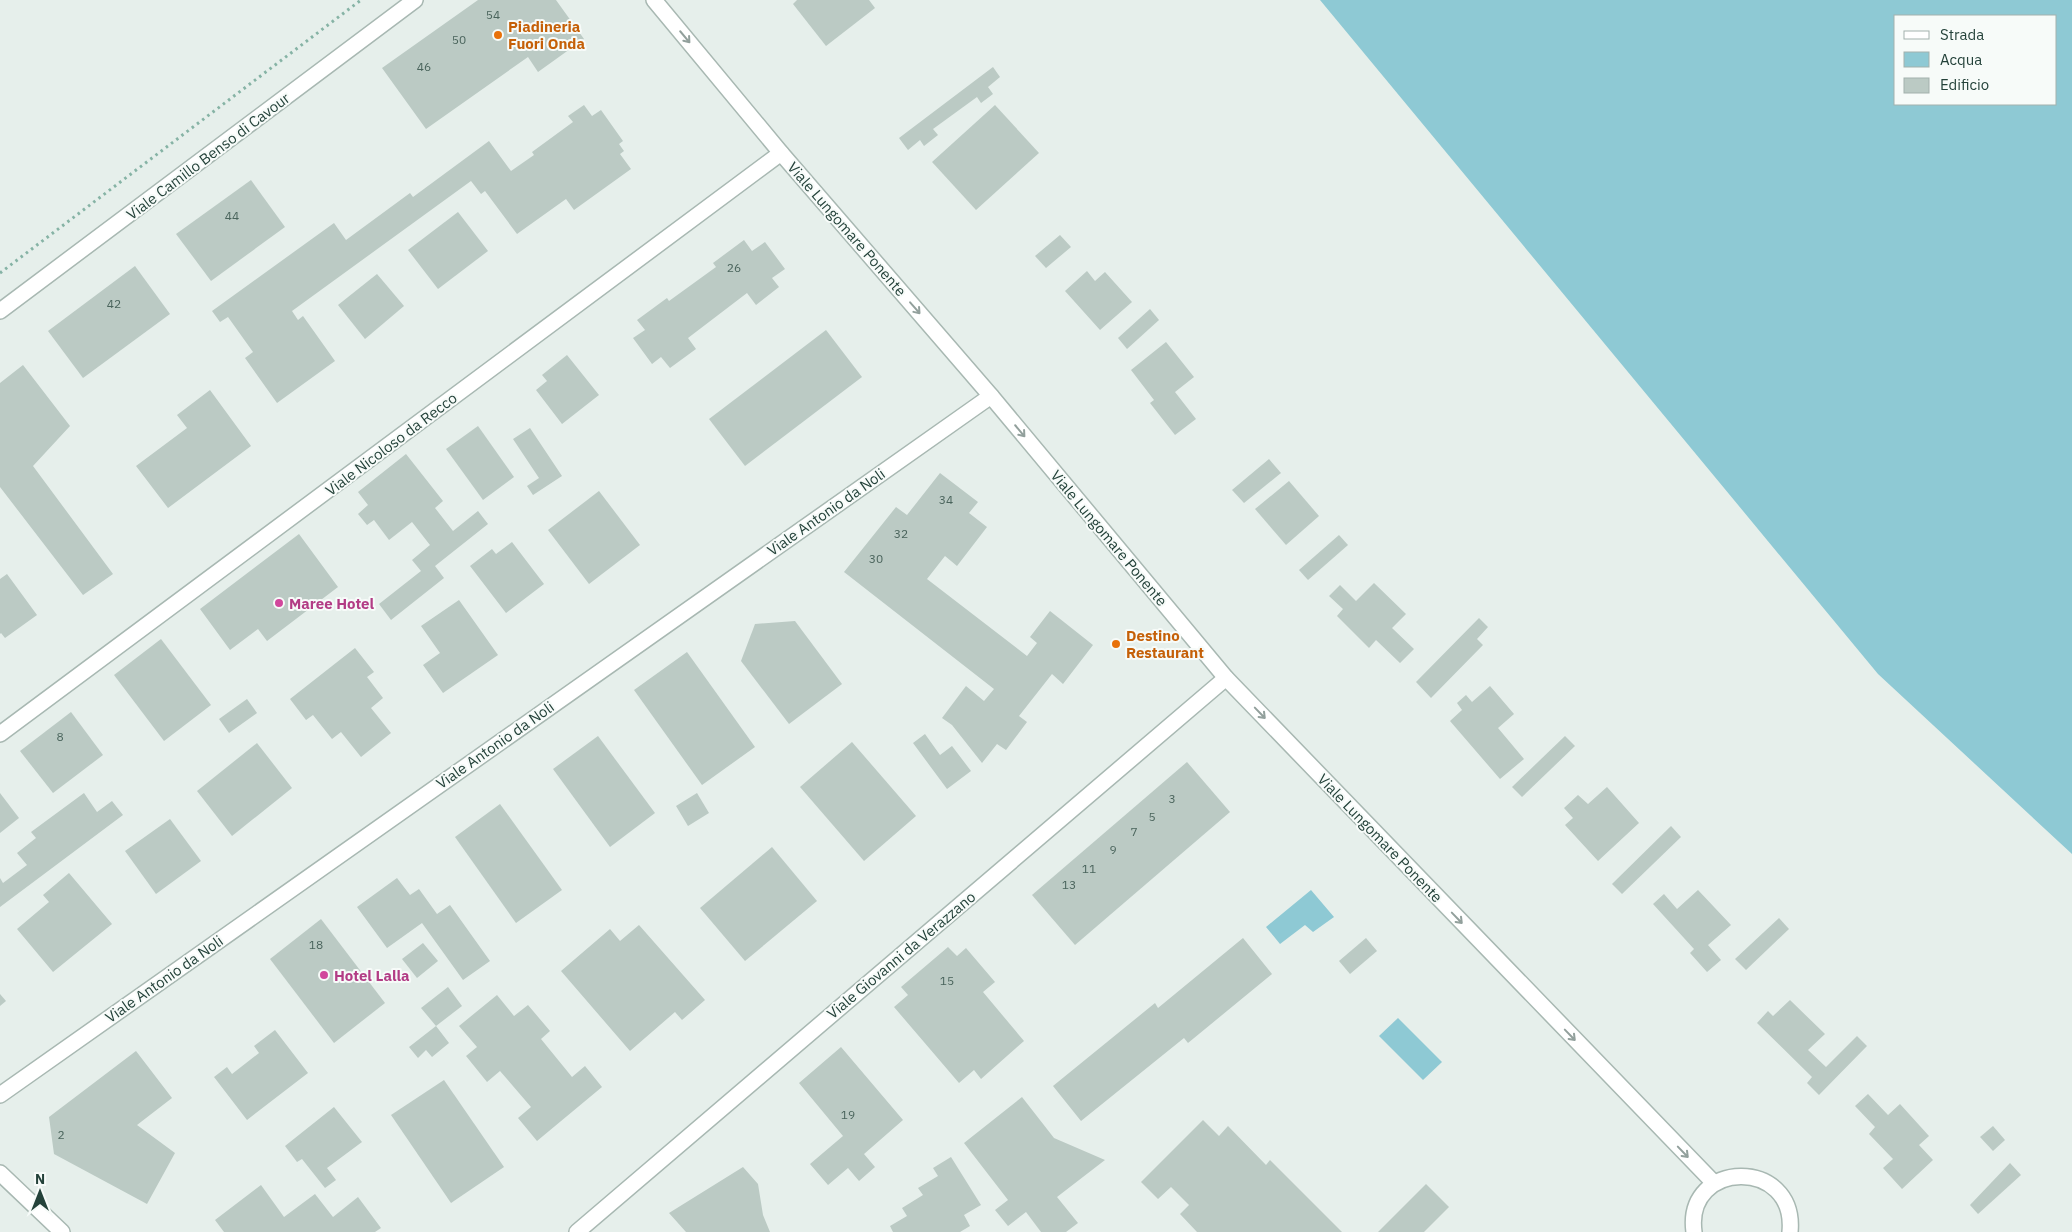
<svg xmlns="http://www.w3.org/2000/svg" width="2072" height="1232" viewBox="0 0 2072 1232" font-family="'IBM Plex Sans',sans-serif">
  <rect width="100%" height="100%" fill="#e6efeb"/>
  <!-- water -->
  <g fill="#8ec9d4" fill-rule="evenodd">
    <path d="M1320,0h752v854l-194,-180zM2056,16v88h-160v-88z"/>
    <path d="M1311,890l23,27 -21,15 -8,-7 -25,19 -14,-17z"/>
    <path d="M1398,1018l44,44 -19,18 -44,-44z"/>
  </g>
  <!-- building -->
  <g fill="#bbcac4">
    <path d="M478,0h78l28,39 -46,33 -10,-15 -102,72 -44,-61z"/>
    <path d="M797,0h72l6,8 -49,38 -33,-42z"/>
    <path d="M993,67l7,10 -12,10 5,7 -12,9 -4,-6 -44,32 5,6 -14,11 -4,-6 -12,10 -9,-12z"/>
    <path d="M584,105l8,11 9,-6 22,31 -4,3 5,7 -4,3 11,15 -57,41 -8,-11 -49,35 -32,-43 -4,3 -10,-13 -179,130 6,9 5,-4 32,45 -58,42 -32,-45 8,-6 -25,-35 -8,5 -8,-11 122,-88 12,17 64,-47 3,4 76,-56 22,30 23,-16 -2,-3 41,-30 -5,-6z"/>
    <path d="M995,105l44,48 -63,57 -44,-48z"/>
    <path d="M251,180l34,47 -74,54 -35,-47z"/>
    <path d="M458,212l30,39 -50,38 -30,-39z"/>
    <path d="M1060,235l11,12 -25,21 -11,-12z"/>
    <path d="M744,240l8,11 13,-9 20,27 -13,9 7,9 -23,18 -9,-12 -59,45 8,11 -26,19 -9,-11 -9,7 -19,-26 12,-8 -8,-10 30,-22 2,3 47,-34 -3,-4z"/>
    <path d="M135,266l35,48 -87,64 -35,-47z"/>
    <path d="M1087,271l8,10 10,-9 27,30 -32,28 -35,-39z"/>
    <path d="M377,274l27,32 -39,33 -27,-34z"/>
    <path d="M1150,309l9,11 -32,29 -9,-11z"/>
    <path d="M826,330l36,47 -117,89 -36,-47z"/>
    <path d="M1166,342l28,35 -19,15 21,27 -21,16 -25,-32 4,-3 -23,-30z"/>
    <path d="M567,355l32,40 -37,29 -26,-34 11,-9 -5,-6z"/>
    <path d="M23,365l47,61 -37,40 80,108 -30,21 -83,-108v-104z"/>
    <path d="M210,390l41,56 -83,62 -32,-42 51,-38 -10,-13z"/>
    <path d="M478,426l36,51 -31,23 -37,-51z"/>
    <path d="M530,428l32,48 -29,19 -6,-9 12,-8 -26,-39z"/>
    <path d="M406,454l37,47 -8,7 18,23 25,-20 10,13 -53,42 9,12 -53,42 -12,-16 42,-33 -9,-11 18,-15 -18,-23 -23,18 -15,-20 -7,5 -9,-11 10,-9 -10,-13z"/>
    <path d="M1269,459l12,14 -37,30 -12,-13z"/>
    <path d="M940,473l38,29 -9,11 18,14 -30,39 -12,-10 -18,23 100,77 10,-13 -7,-6 20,-26 43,34 -30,39 -11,-10 -33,42 8,6 -21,28 -9,-6 -15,19 -30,-38 -10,-7 24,-32 18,15 10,-12 -150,-117 52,-65 11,8z"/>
    <path d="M1289,481l30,35 -33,29 -31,-36z"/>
    <path d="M599,491l41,54 -51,39 -41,-54z"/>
    <path d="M299,534l39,53 -71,54 -9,-12 -28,21 -30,-41z"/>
    <path d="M1339,535l9,10 -40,35 -9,-10z"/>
    <path d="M512,542l32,42 -38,29 -36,-47 22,-17 4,5z"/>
    <path d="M7,574l30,41 -32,23 -4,-5 -1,1v-55z"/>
    <path d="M1374,583l32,31 -14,14 22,21 -14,14 -24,-23 -7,8 -32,-32 6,-7 -14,-13 11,-11 16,16z"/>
    <path d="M459,600l39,55 -55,38 -20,-28 17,-12 -19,-27z"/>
    <path d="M1479,618l9,9 -11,12 6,6 -52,53 -15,-16z"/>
    <path d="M795,621l47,63 -53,40 -48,-63 14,-37z"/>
    <path d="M161,639l50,66 -47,36 -50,-66z"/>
    <path d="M355,648l19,24 -7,5 16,21 -12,10 20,25 -30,24 -20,-25 -9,7 -19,-24 -7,5 -16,-21z"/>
    <path d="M687,652l68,95 -53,38 -68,-95z"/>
    <path d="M1490,686l24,28 -16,14 26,31 -24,20 -50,-58 12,-11 -5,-7 9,-8 6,7z"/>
    <path d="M247,699l10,14 -28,20 -10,-14z"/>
    <path d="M71,712l32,43 -50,38 -33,-42z"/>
    <path d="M925,734l15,21 12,-9 19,25 -24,18 -34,-46z"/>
    <path d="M598,736l57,77 -45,34 -57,-78z"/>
    <path d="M1565,736l10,10 -53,51 -10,-10z"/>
    <path d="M852,742l64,74 -52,45 -64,-74z"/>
    <path d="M257,743l35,45 -60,48 -35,-45z"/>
    <path d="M1187,762l43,50 -155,133 -43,-50z"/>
    <path d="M1607,787l32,36 -41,38 -33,-36 8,-7 -9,-10 14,-13 10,9z"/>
    <path d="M0,793l19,25 -19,15z"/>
    <path d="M84,793l13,19 15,-11 11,14 -123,92v-29l3,5 24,-18 -10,-12 19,-15 -5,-6z"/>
    <path d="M697,793l12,20 -21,13 -12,-20z"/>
    <path d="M500,804l62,86 -46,33 -61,-86z"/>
    <path d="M170,819l31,42 -45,33 -31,-43z"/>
    <path d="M1671,826l10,11 -59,57 -10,-10z"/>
    <path d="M772,847l45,54 -72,60 -45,-53z"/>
    <path d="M69,873l43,51 -59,48 -36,-43 32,-27 -6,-7z"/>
    <path d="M397,878l13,17 9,-6 18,25 13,-9 40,56 -27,19 -41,-57 -35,25 -30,-41z"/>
    <path d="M1698,890l33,35 -23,20 13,15 -14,12 -17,-19 4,-4 -41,-45 11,-10 13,15z"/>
    <path d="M1779,918l10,11 -43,41 -11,-11z"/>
    <path d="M321,919l64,84 -51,40 -64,-84z"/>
    <path d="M639,925l66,75 -23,20 -7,-8 -45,39 -69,-80 49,-42 10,12z"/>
    <path d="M1243,938l29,36 -84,69 -4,-5 -103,83 -28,-35 102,-83 3,5z"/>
    <path d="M1366,938l11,13 -27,23 -11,-13z"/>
    <path d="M423,943l15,18 -21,17 -15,-19z"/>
    <path d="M948,947l9,9 9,-8 29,34 -12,10 41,49 -43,38 -7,-9 -15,13 -65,-76 14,-12 -7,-8z"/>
    <path d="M448,987l14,19 -26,20 -15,-18z"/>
    <path d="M0,994l6,7 -6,5z"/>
    <path d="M497,995l17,21 14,-11 22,26 -9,8 31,38 13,-11 17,21 -65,54 -19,-23 13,-11 -31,-36 -13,11 -21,-26 11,-9 -18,-21z"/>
    <path d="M1790,1000l35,34 -17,16 18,17 31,-31 10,10 -48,49 -12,-12 5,-6 -55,-54 11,-12 5,5z"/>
    <path d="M436,1026l13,17 -17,14 -6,-7 -8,8 -9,-11z"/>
    <path d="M275,1030l33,43 -61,47 -33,-43 13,-10 5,7 27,-21 -5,-7z"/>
    <path d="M841,1047l62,73 -39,34 11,13 -16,14 -11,-13 -20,17 -18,-21 33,-28 -44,-53z"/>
    <path d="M136,1051l36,47 -35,27 38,28 -28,51 -93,-50 -5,-37z"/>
    <path d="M444,1080l60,87 -53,36 -60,-88z"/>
    <path d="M1868,1094l20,21 12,-11 29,32 -10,9 14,15 -31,29 -19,-21 10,-9 -24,-25 6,-7 -20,-21z"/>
    <path d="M1022,1097l32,41 51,22 -48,37 21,26 -12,9h-25l-15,-20 -18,14 -13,-16 13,-10 -44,-57z"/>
    <path d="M334,1107l28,35 -35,26 9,12 -11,8 -23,-29 -5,3 -12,-16z"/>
    <path d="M1203,1120l16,16 9,-10 38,39 4,-5 72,72h-145l-17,-18 9,-9 -18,-18 -13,12 -17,-17z"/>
    <path d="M1993,1126l12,14 -12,11 -13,-14z"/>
    <path d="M951,1157l30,48 -17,10 6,11 -10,6h-67l-3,-6 17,-10 -5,-8 21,-13 -5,-7 20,-12 -5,-8z"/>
    <path d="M2010,1163l11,12 -43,39 -8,-9z"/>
    <path d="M743,1167l15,17 5,31 7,17h-84l-17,-19z"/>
    <path d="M1426,1184l23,23 -25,25h-46z"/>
    <path d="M261,1185l23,32 31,-23 18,23 25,-20 23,31 -6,4h-151l-9,-12z"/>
  </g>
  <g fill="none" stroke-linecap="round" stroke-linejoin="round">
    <defs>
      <g id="minor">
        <path d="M654,0l127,153 210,243 235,282 488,505"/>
        <path d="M0,311l415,-311"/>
        <path d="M0,734l781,-581"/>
        <path d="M0,1095l991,-699"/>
        <path d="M0,1173l62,59"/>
        <path d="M577,1232l649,-554"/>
        <path d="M1694,1232c-10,-73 103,-75 96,0"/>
      </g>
    </defs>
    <!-- minor casing -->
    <use href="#minor" stroke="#a8b8b2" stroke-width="18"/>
    <!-- path -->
    <path stroke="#86b3a5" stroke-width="3" stroke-dasharray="2.5 4" stroke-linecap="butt" d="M0,273l361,-273"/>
    <!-- minor -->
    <use href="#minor" stroke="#fff" stroke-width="15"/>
  </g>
  <!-- one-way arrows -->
  <defs><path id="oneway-shaft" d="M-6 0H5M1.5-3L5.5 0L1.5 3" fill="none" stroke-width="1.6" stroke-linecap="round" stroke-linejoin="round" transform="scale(1.25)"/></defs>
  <g stroke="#92a09c">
    <use href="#oneway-shaft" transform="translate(685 37) rotate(50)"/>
    <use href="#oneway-shaft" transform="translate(915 308) rotate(49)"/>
    <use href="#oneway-shaft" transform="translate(1020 431) rotate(50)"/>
    <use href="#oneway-shaft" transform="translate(1260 713) rotate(46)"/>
    <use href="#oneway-shaft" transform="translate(1457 918) rotate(46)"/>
    <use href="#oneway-shaft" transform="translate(1570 1035) rotate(46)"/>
    <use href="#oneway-shaft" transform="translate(1683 1152) rotate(46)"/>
  </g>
  <!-- markers -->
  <g fill="#e8710a" stroke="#f7fbf9" stroke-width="2">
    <circle cx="498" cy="35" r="5"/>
    <circle cx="1116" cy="644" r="5"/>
  </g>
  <g fill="#d1479c" stroke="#f7fbf9" stroke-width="2">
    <circle cx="279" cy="603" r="5"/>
    <circle cx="324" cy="975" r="5"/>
  </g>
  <g text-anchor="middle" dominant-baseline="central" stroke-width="4" stroke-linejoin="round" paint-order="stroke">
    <!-- number labels -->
    <g font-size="12" fill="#4a645c">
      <text x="493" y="14">54</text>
      <text x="459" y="39">50</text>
      <text x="424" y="66">46</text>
      <text x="232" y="215">44</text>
      <text x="734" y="267">26</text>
      <text x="114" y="303">42</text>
      <text x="946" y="499">34</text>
      <text x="901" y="533">32</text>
      <text x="876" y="558">30</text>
      <text x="60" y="736">8</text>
      <text x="1172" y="798">3</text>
      <text x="1152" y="816">5</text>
      <text x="1134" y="831">7</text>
      <text x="1113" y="849">9</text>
      <text x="1089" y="868">11</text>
      <text x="1069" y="884">13</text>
      <text x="316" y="944">18</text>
      <text x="947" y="980">15</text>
      <text x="848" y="1114">19</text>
      <text x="61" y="1134">2</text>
    </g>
    <!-- food labels -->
    <g font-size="15" font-weight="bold" fill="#c56008" stroke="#f7fbf9" text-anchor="start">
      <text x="508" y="26">Piadineria<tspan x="508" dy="17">Fuori Onda</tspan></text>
      <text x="1126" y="635">Destino<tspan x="1126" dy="17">Restaurant</tspan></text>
    </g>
    <!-- street labels -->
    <g font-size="15" fill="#24423a" stroke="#f7fbf9">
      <text transform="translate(208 156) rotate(-37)">Viale Camillo Benso di Cavour</text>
      <text transform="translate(847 229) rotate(49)">Viale Lungomare Ponente</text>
      <text transform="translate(391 444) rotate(-37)">Viale Nicoloso da Recco</text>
      <text transform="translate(826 512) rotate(-35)">Viale Antonio da Noli</text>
      <text transform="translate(1109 538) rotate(50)">Viale Lungomare Ponente</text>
      <text transform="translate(495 745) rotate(-35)">Viale Antonio da Noli</text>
      <text transform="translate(1380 838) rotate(46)">Viale Lungomare Ponente</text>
      <text transform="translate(901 955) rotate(-40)">Viale Giovanni da Verazzano</text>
      <text transform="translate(164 979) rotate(-35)">Viale Antonio da Noli</text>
    </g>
    <!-- hotel labels -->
    <g font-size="15" font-weight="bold" fill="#b23c85" stroke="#f7fbf9" text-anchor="start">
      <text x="289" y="603">Maree Hotel</text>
      <text x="334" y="975">Hotel Lalla</text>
    </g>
  </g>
  <!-- legend -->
  <rect x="1894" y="15" width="162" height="90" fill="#f7fbf9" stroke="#a3b1ad"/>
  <rect x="1904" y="31" width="25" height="8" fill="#ffffff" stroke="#a3b1ad"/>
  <text x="1940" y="40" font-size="15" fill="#24423a">Strada</text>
  <rect x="1904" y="52" width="25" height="15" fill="#8ec9d4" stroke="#a3b1ad"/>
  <text x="1940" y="65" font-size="15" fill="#24423a">Acqua</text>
  <rect x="1904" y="78" width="25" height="15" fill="#bbcac4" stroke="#a3b1ad"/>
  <text x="1940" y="90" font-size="15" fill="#24423a">Edificio</text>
  <!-- north arrow -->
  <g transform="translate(40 1192)" stroke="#f7fbf9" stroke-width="4" paint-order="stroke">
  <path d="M0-4L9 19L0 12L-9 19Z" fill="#24423a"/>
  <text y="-8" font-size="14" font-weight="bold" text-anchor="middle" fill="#24423a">N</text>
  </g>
</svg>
